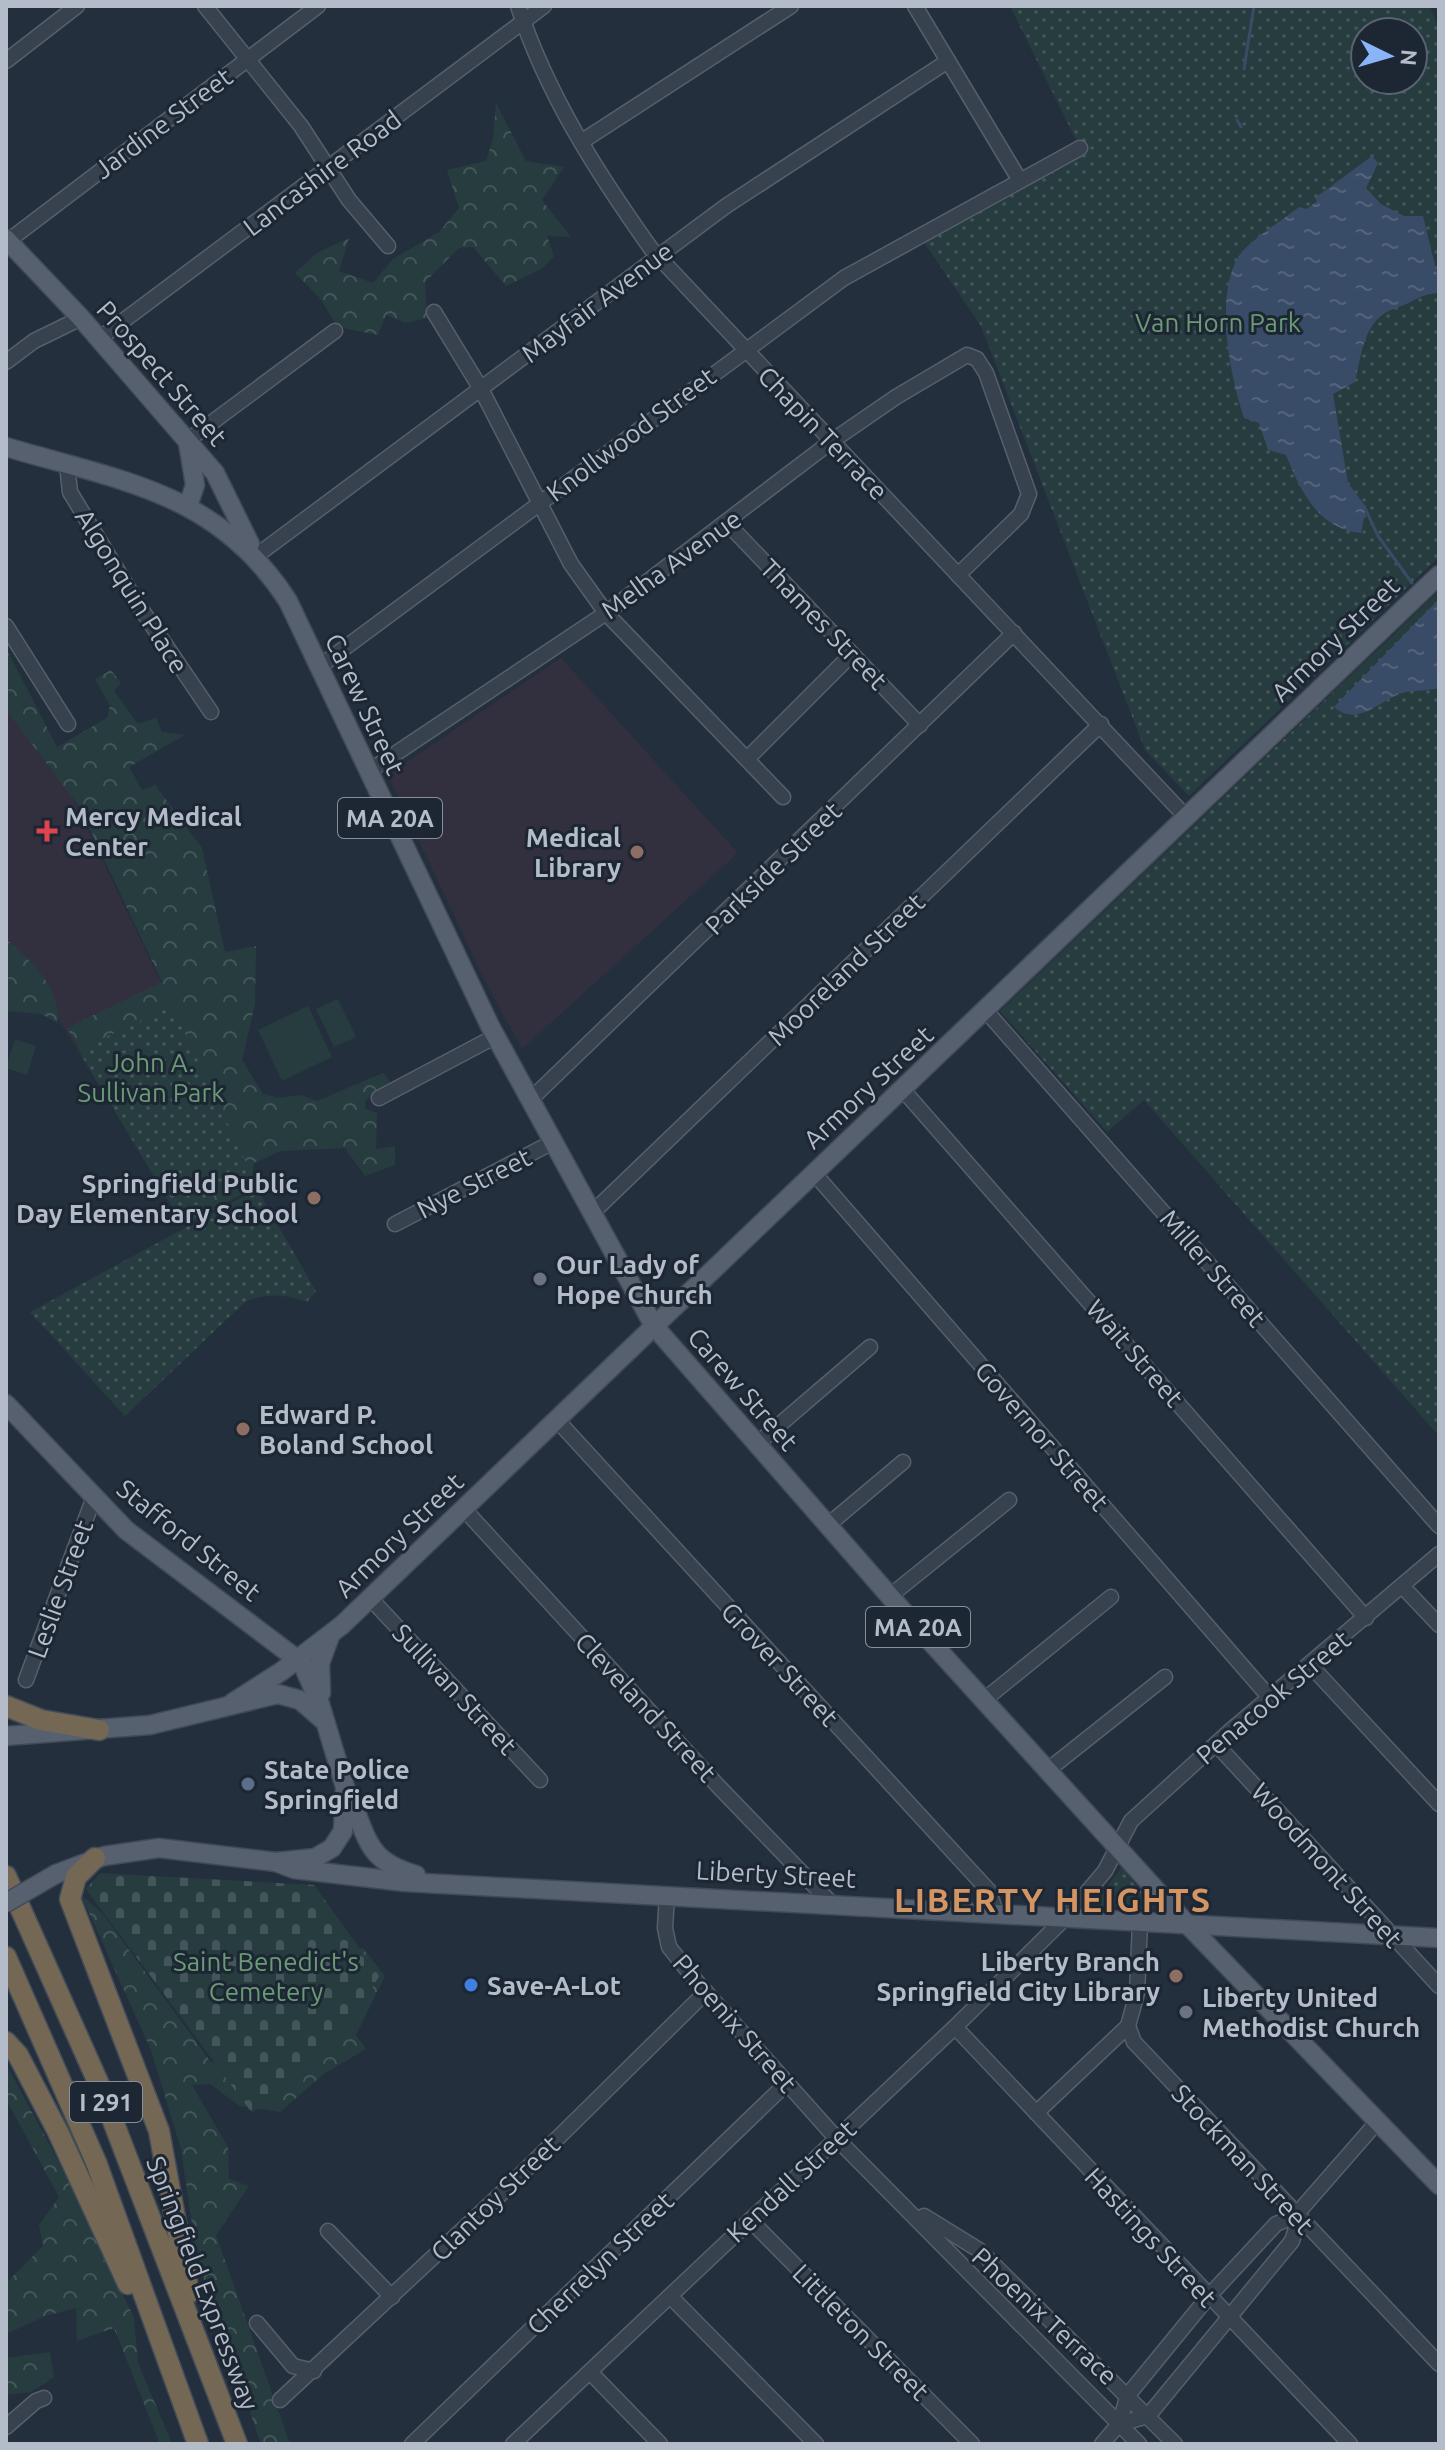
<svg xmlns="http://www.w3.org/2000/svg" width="1445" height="2450" viewBox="0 0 1445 2450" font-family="Ubuntu,sans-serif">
  <defs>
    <pattern id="forest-crowns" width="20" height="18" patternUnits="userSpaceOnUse" patternTransform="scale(2)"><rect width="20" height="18" fill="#263c3f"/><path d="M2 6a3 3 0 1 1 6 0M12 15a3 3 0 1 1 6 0" fill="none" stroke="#435659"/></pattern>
    <pattern id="cemetery-stones" width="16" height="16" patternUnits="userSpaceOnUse" patternTransform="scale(2)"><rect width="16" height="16" fill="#263c3f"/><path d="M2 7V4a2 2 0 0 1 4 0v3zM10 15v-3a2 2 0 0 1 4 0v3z" fill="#435659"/></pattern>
    <pattern id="park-dots" width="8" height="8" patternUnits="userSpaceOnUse" patternTransform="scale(2)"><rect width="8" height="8" fill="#263c3f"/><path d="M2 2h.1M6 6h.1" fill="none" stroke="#435659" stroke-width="1.8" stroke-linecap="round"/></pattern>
    <pattern id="water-ripples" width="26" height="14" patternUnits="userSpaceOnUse" patternTransform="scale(2)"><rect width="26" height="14" fill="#394c67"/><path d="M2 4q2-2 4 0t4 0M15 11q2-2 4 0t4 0" fill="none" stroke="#53647b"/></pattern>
  </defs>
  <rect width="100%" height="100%" fill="#242f3e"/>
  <!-- medical -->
  <g fill="#32303f">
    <path d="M561,658l177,195 -216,196 -38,-70 -96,-204z"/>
    <path d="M6,696l60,88 106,222 -94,44 -72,-112z"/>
  </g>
  <!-- grass -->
  <g fill="#263c3f">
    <path d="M338,999l18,38 -22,10 -18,-38z"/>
    <path d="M308,1006l24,51 -50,24 -24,-51z"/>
    <path d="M15,1039l21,7 -9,29 -21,-7z"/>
  </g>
  <!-- forest -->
  <g fill="url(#forest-crowns)">
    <path d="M496,103l30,58 38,6 -22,33 29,37 -24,-1 7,20 -13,13 -35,17 -33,-39 -14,1 -34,34 2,36 -22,5 -19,-8 -8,20 -40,-8 -19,-30 -24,-24 22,-20 32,-15 -10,33 34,12 20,-24 46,-27 20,-24 -12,-38 39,-9 7,-23z"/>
    <path d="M6,648l51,99 50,-29 3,-13 -15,-26 16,-9 10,13 -7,8 24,33 18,-6 6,14 23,3 -56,32 13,23 13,-5 47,63 23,104 31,-6 -1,58 -13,56 21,34 16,4 21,-3 17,6 66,-28 7,9 -25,19v8l12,4 -1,36 19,-3v19l-30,11 -20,-28 -64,3 -27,12 -4,27 -67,36 -13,-4 15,-8 -3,-10 -30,-37 -85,-139 95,-46 -83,-176 -73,-96z"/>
    <path d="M6,939c27,24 53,46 52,84l-17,-9 -35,-3z"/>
    <path d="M81,1895l22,19 107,147 48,25 104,-139 23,29 -29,59 10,14 -41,24 -45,39 -40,-6 -30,-22 -18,1 36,62 1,32 20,7 -33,49 74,209h-29l-2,-6 -62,-179 -16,-110 -30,-99z"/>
    <path d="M6,2064l63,117 65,137 4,45 34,81h-12l-46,-116 -37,13 -1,-33 -31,8 -39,18v-51l37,-37 -4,-21 20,-28 -53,-98z"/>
    <path d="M50,2352l4,25 -23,15 -25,3v-37z"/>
  </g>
  <!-- cemetery -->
  <path fill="url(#cemetery-stones)" d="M100,1873l214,12 65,91 -28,52 -99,85 -166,-224z"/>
  <!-- park -->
  <g fill="url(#park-dots)" fill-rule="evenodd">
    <path d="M1010,6h419l10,21v530l-250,239 -44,-46 -164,-424 -62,-91 161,-87zM1365,32h48v48h-48z"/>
    <path d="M1439,591v845l-295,-336 -37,32 -107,-121z"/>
    <path d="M172,1006l80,169 -75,40 -99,-165z"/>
    <path d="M257,1189l59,102 -9,11c-22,-8 -38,-9 -61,-1l-121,115 -95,-104z"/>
    <path d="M1122,1867l32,41 -62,-2z"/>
  </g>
  <!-- water -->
  <g fill="url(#water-ripples)">
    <path d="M1372,156l6,7 -12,25 15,16 23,12h19l16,66 -1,11c-18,1 -26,10 -42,15 -32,10 -34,44 -41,74l-22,12 15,89 18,24 -5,26c-44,-4 -61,-44 -75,-78l-18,-5 -9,-27 -15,-5c-14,-43 -29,-118 -7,-159 9,-17 46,-39 62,-52l8,2 10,-8 -2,-3z"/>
    <path d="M1439,599v89c-11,3 -22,2 -33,4 -24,5 -47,37 -72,15z"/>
  </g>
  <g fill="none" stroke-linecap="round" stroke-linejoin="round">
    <!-- stream -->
    <g stroke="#394c67" stroke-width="3">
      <path d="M1244,69l10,-63"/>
      <path d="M1237,120l4,7"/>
      <path d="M1364,506l14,30 34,47"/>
    </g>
    <defs>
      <g id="minor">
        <path d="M205,6l96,120 48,74 39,46"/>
        <path d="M518,6c29,89 80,168 134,244l535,568"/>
        <path d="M915,6l104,173"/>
        <path d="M6,61l71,-55"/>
        <path d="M581,142l210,-136"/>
        <path d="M8,241l310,-235"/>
        <path d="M434,312l47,77 90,175 35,49 177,184"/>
        <path d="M99,339l445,-333"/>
        <path d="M6,362l28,-21 47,-23"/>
        <path d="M187,441l148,-110"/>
        <path d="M67,465l3,27 69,114 72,106"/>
        <path d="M727,523l193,202"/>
        <path d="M256,556l470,-350 222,-145"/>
        <path d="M6,626l62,98"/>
        <path d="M319,667l525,-389 236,-130"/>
        <path d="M747,759l105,-105"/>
        <path d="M368,772l238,-159 226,-172 64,-44 71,-42 10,4 9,14 43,121 -8,20 -63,61"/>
        <path d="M986,1011l453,515"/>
        <path d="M903,1090l463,528"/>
        <path d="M379,1098l117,-62"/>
        <path d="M530,1100l484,-467"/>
        <path d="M814,1173l456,525"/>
        <path d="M591,1214l510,-490"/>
        <path d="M395,1224l158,-82"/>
        <path d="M556,1419l433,472 7,22"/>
        <path d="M757,1444l113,-97"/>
        <path d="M463,1508l256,279 112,116"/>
        <path d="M828,1525l75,-63"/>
        <path d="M1402,1586l37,39"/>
        <path d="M890,1596l119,-96"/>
        <path d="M370,1598l170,182"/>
        <path d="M1310,1665l129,139"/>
        <path d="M26,1680l68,-183"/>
        <path d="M984,1700l127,-103"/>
        <path d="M1216,1744l223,242"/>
        <path d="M1048,1770l117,-93"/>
        <path d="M667,1895l-2,33 4,19 27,34 140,157 303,306"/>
        <path d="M1140,1922l-3,71 -9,33 6,16 305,322"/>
        <path d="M955,2027l395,417"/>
        <path d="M1036,2113l92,-87"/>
        <path d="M924,2216l55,34 196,194"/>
        <path d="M750,2220l222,224"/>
        <path d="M328,2231l64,66"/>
        <path d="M670,2296l146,148"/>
        <path d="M257,2323l36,43 21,5"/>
        <path d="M590,2372l70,72"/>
        <path d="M280,2400l224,-209 202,-199"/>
        <path d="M1119,2424l29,-8 144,-175 5,-16 -2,-9"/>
        <path d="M6,2427l30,-26 8,-3"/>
        <path d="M412,2444l375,-361"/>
        <path d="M513,2444l442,-417 111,-110 39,-46 26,-50 99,-90 209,-177"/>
        <path d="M1102,2444l17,-20 9,-29 81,-99 67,-72 19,-8 83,-95"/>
      </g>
      <g id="major">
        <path d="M6,239l75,79 134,155 35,71"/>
        <path d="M6,447c115,34 212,45 282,154l202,425 164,300 247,283 286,315 252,261"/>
        <path d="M188,506l7,-21 -7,-42"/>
        <path d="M6,1404l120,126 176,133 18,41 25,83 -2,44 -11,17 -17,10 -39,4 -117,-14 -55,8 -48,18"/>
        <path d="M321,1693l-1,-30 10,-27"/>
        <path d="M232,1703l50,-32 60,-46 1097,-1050"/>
        <path d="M6,1736l144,-11 128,-31 22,6 23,20"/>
        <path d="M351,1800c18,42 17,61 65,75"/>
        <path d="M276,1862l18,7 111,13 1034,56"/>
      </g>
      <g id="highway">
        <path d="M6,1706l35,14 58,10"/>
        <path d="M95,1858l-19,19 -6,22 89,232 30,162"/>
        <path d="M6,1876l92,206 139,362"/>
        <path d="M6,1957l90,205 102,282"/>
        <path d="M6,2042l12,13 40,77 70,152"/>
      </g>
    </defs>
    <!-- minor casing -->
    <use href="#minor" stroke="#565f6c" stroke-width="17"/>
    <!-- major casing -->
    <use href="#major" stroke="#414a57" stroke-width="21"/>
    <!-- highway casing -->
    <use href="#highway" stroke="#434c59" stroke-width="23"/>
    <!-- minor -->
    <use href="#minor" stroke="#38414e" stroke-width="14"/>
    <!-- major -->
    <use href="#major" stroke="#56606e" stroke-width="18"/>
    <!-- highway -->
    <use href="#highway" stroke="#746855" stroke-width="20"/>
    <defs>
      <path id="major-bridge" d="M6,1903l50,-29"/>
    </defs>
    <!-- major-bridge casing -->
    <use href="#major-bridge" stroke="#414a57" stroke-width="21" stroke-linecap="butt"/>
    <!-- major-bridge -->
    <use href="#major-bridge" stroke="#56606e" stroke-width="18"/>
  </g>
  <!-- markers -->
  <path fill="#e0444e" stroke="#1d2633" stroke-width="3" d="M43 819h8v8h8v8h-8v8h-8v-8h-8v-8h8z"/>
  <g fill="#8d6e63" stroke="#1d2633" stroke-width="3">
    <circle cx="637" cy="852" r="8"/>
    <circle cx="314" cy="1198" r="8"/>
    <circle cx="243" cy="1429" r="8"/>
    <circle cx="1176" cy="1976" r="8"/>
  </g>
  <g fill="#6b7280" stroke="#1d2633" stroke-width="3">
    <circle cx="540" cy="1279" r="8"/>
    <circle cx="1186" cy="2012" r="8"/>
  </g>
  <circle fill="#5c6f8a" stroke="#1d2633" stroke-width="3" cx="248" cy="1784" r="8"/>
  <circle fill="#3f7fe0" stroke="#1d2633" stroke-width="3" cx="471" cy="1985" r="8"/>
  <g text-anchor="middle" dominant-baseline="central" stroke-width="6" stroke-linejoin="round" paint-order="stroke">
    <!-- shield labels -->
    <g fill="#1d2633" stroke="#878f9c" stroke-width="2">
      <rect x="338" y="798" width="104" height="40" rx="6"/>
      <rect x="866" y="1607" width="104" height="40" rx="6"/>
      <rect x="70" y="2082" width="72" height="40" rx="6"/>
    </g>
    <g font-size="24" font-weight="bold" fill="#b4bcc9">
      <text x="390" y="818">MA 20A</text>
      <text x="918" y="1627">MA 20A</text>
      <text x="106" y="2102">I 291</text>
    </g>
    <!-- street labels -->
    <g font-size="26" fill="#b4bcc9" stroke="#1d2633">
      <text transform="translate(163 123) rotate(-37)">Jardine Street</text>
      <text transform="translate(322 173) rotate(-37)">Lancashire Road</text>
      <text transform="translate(597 302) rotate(-37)">Mayfair Avenue</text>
      <text transform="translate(162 373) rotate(49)">Prospect Street</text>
      <text transform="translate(823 433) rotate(46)">Chapin Terrace</text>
      <text transform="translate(631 434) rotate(-37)">Knollwood Street</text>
      <text transform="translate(671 564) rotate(-36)">Melha Avenue</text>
      <text transform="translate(132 591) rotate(58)">Algonquin Place</text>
      <text transform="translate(824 624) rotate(46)">Thames Street</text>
      <text transform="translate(1335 639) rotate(-44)">Armory Street</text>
      <text transform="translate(365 704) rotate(65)">Carew Street</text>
      <text transform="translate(773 868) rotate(-44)">Parkside Street</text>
      <text transform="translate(846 969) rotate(-44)">Mooreland Street</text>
      <text transform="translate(868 1087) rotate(-43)">Armory Street</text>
      <text transform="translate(474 1183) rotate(-27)">Nye Street</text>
      <text transform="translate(1213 1268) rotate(49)">Miller Street</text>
      <text transform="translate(1135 1353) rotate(49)">Wait Street</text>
      <text transform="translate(743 1389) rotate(49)">Carew Street</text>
      <text transform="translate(1042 1436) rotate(49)">Governor Street</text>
      <text transform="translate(399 1535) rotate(-44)">Armory Street</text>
      <text transform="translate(189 1540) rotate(39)">Stafford Street</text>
      <text transform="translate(60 1589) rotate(-70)">Leslie Street</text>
      <text transform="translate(780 1664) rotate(47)">Grover Street</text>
      <text transform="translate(455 1689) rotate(47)">Sullivan Street</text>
      <text transform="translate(1273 1697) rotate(-40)">Penacook Street</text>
      <text transform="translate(646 1707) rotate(47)">Cleveland Street</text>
      <text transform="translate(1327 1865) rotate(48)">Woodmont Street</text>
      <text transform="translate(776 1874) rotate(3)">Liberty Street</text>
      <text transform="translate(735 2023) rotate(49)">Phoenix Street</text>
      <text transform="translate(1243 2159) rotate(47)">Stockman Street</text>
      <text transform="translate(791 2181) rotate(-43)">Kendall Street</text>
      <text transform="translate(495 2198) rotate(-44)">Clantoy Street</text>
      <text transform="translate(1151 2237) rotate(47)">Hastings Street</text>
      <text transform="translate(600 2263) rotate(-44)">Cherrelyn Street</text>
      <text transform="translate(203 2283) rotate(69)">Springfield Expressway</text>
      <text transform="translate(1045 2316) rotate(43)">Phoenix Terrace</text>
      <text transform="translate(861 2332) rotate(45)">Littleton Street</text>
    </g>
    <!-- park labels -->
    <g font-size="26" fill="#6b9a76" stroke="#1d2633">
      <text x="1218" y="322">Van Horn Park</text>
      <text x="151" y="1062">John A.<tspan x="151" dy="30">Sullivan Park</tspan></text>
      <text x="266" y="1961">Saint Benedict's<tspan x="266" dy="30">Cemetery</tspan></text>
    </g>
    <!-- poi labels -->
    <g font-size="26" font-weight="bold" fill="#b4bcc9" stroke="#1d2633" text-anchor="start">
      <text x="65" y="816">Mercy Medical<tspan x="65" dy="30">Center</tspan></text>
      <text x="621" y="837" text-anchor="end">Medical<tspan x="621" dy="30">Library</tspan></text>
      <text x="298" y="1183" text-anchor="end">Springfield Public<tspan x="298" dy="30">Day Elementary School</tspan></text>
      <text x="556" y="1264">Our Lady of<tspan x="556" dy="30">Hope Church</tspan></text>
      <text x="259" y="1414">Edward P.<tspan x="259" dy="30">Boland School</tspan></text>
      <text x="264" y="1769">State Police<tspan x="264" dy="30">Springfield</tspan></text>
      <text x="1160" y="1961" text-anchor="end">Liberty Branch<tspan x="1160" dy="30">Springfield City Library</tspan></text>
      <text x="487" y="1985">Save-A-Lot</text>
      <text x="1202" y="1997">Liberty United<tspan x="1202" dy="30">Methodist Church</tspan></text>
    </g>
    <!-- district labels -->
    <g font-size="34" font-weight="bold" letter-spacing="2" fill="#d59563" stroke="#1d2633">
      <text x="1053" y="1899">LIBERTY HEIGHTS</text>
    </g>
  </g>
  <!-- border -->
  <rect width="1445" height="2450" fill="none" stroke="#b4bcc9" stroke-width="16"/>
  <!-- north arrow -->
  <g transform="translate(1389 56) rotate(95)"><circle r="38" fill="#1d2633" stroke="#59626f" stroke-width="2"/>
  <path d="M0-6L14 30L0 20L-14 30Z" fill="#8ab4f8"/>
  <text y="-12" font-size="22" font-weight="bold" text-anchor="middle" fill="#b4bcc9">N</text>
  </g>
</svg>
